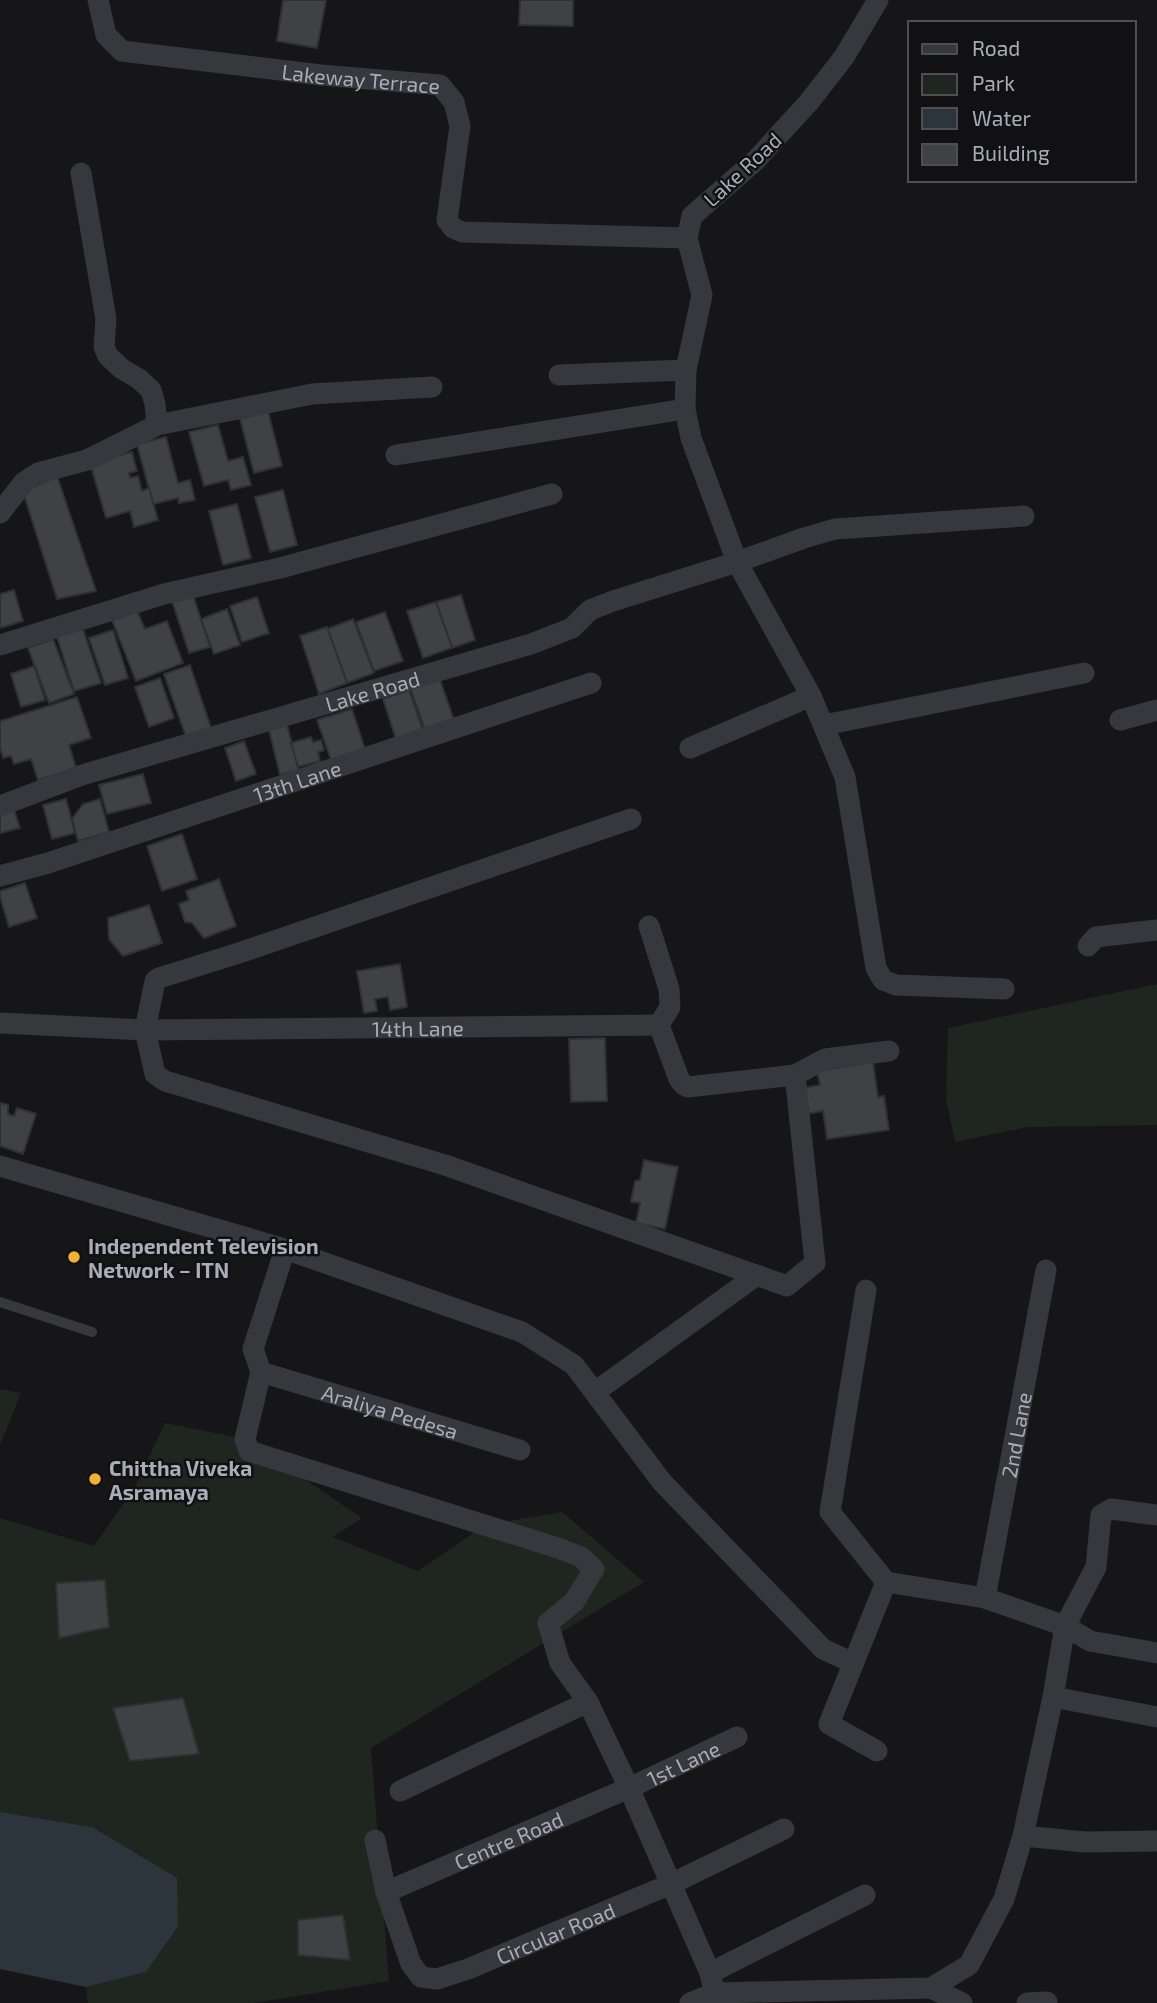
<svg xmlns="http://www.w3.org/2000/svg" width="1157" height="2003" viewBox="0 0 1157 2003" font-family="'Exo 2',sans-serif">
  <rect width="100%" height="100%" fill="#161618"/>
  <!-- green -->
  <g fill="#1e261f">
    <path d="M1157,984v141l-129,2 -73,15 -9,-43 2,-71z"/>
    <path d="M0,1389l21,4 -21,52z"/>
    <path d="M165,1423l80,16 117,79 -29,19 85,34 67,-46 77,-13 82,70 -273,166 18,233 -135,22h-166l-2,-16 60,-15 -54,-145 -92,-15v-294l94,28 41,-59z"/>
  </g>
  <!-- water -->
  <path fill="#2c353c" d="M0,1812l92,15 85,51 1,48 -32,46 -60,15 -86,-18z"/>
  <!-- building -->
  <g fill="#404145" stroke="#303034" stroke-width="2">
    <path d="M283,0h43l-9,48 -40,-7z"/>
    <path d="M520,0h53v26l-54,-1z"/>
    <path d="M268,411l14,55 -28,7 -14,-54z"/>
    <path d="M218,425l10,36 15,-4 8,28 -20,5 -3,-10 -24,6 -15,-54z"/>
    <path d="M166,437l12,46 12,-3 5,20 -16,3 -1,-5 -25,6 -16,-60z"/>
    <path d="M132,452l5,19 -8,2 1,5 8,-2 4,15 7,-3 9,32 -24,7 -4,-16 -24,7 -16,-55z"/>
    <path d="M57,476l39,115 -39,8 -34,-107z"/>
    <path d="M283,490l14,55 -27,7 -15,-55z"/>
    <path d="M237,504l14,54 -28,7 -14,-54z"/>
    <path d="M14,590l9,31 -23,7v-34z"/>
    <path d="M192,592l18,55 -21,6 -18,-55z"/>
    <path d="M461,595l14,45 -23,8 -16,-46z"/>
    <path d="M257,597l12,36 -27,9 -12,-36z"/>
    <path d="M436,602l16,46 -29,10 -16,-47z"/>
    <path d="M227,609l13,36 -26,9 -13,-35z"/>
    <path d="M137,611l8,18 22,-8 16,42 -47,18 -24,-61z"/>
    <path d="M385,612l18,49 -29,10 -18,-49z"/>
    <path d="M353,619l21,54 -27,10 -20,-54z"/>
    <path d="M82,626l19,57 -27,8 -18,-57z"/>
    <path d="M327,627l20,56 -28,11 -19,-58z"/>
    <path d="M113,630l15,48 -23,7 -16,-47z"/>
    <path d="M53,639l21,55 -25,9 -21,-55z"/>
    <path d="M190,665l22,66 -25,9 -23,-66z"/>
    <path d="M34,666l11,34 -24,7 -10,-33z"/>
    <path d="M438,674l17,49 -29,10 -17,-49z"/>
    <path d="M160,678l14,40 -25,9 -14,-40z"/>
    <path d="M409,690l14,40 -27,9 -13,-40z"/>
    <path d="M77,697l14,41 -22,7 7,23 -38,12 -7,-21 -17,5 -3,-8 -8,2 -3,-10v-27z"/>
    <path d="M352,709l13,40 -34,11 -14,-40z"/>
    <path d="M287,725l12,45 -19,5 -11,-45z"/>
    <path d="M311,737l2,5 8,-2 3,10 -6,2 2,9 -22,6 -7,-24z"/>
    <path d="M244,741l12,33 -20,7 -11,-33z"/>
    <path d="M143,774l8,29 -44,11 -8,-29z"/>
    <path d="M66,799l9,34 -23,6 -9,-34z"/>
    <path d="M100,799l9,33 -31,9 -6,-22 11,-15z"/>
    <path d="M14,810l6,18 -20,5v-19z"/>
    <path d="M182,834l15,45 -35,12 -15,-45z"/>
    <path d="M219,879l17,47 -32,12 -12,-15 -7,-1 -6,-18 10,-4 -3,-9z"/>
    <path d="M25,883l12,35 -28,9 -9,-30v-6z"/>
    <path d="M149,905l13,38 -39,13 -14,-17 -1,-21z"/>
    <path d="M400,964l7,43 -17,3 -2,-13 -13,2 2,12 -13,2 -7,-42z"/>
    <path d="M605,1038l2,63 -36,1 -2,-63z"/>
    <path d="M873,1062l5,35 6,-1 5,34 -62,9 -4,-28 -17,3 -4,-26 18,-3 -3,-14z"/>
    <path d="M0,1103l8,2v9l6,2 3,-8 19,6 -13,40 -23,-8z"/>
    <path d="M644,1160l34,7 -13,62 -29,-6 4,-20 -9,-1 4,-21 5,-1z"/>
    <path d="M105,1580l4,47 -50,11 -3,-55z"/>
    <path d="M183,1698l16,56 -69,7 -17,-53z"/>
    <path d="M343,1915l7,45 -52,-5v-35z"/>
  </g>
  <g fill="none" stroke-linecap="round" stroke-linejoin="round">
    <!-- service -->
    <path stroke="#37383d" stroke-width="10" d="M0,1302l92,30"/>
    <!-- minor -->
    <g stroke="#37383d" stroke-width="21">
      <path id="s1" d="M98,0l8,35 16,16 199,24 119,10 14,17 6,24 -13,94 6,8 9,4 225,6"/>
      <path d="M878,0l-34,57 -35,45 -53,58 -64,56 -5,22 15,57 -16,75 -1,39 6,29 46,124 74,134 34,81 31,191 7,12 13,5 108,4"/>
      <path d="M81,173l25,146 -2,28 4,9 14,13 17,10 12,11 4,14 2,21"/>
      <path d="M559,375l127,-5"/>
      <path d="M396,455l289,-46"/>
      <path d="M0,513l24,-31 14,-9 49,-13 70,-35 155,-31 120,-7"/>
      <path d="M0,645l164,-51 116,-26 272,-74"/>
      <path d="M1120,720l37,-10"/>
      <path d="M824,725l260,-52"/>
      <path d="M690,748l121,-52"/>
      <path id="s2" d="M0,806l82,-31 449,-131 41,-16 18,-18 23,-9 124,-39 67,-24 31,-9 189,-13"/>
      <path d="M631,819l-389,133 -83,26 -4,3 -10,49 10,44 10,7 280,84 342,121 28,-23 -20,-188"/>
      <path id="s3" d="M0,876l48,-13 543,-180"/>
      <path d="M649,926l20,63 1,18 -11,18"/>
      <path d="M1088,946l8,-9 61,-7"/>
      <path id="s4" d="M0,1023l145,7 514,-5 20,54 5,6 4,2 107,-12 30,-16 64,-8"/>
      <path d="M0,1166l285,83 237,83 52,33 88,117 161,167 30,14"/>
      <path d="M285,1249l-32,100 8,23 -16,67 4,12 309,97 23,9 13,12 -20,33 -26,21 12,40 28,39 41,86 81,185 7,30"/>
      <path d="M866,1290l-36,222 56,70 -57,142 48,27"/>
      <path id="s5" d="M261,1372l259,78"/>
      <path d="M595,1392l162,-117"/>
      <path d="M886,1582l99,16 80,28 25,15 67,12"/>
      <path id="s6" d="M985,1598l61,-328"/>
      <path d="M1053,1697l104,20"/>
      <path d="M400,1791l188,-89"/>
      <path d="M1023,1836l62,6 72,-1"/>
      <path id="s7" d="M375,1840l11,52 25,72 10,13 16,2 31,-10 203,-85 113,-55"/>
      <path id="s8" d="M386,1892l243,-104 108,-51"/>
      <path d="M710,1973l155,-78"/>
      <path d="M931,1988l31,15"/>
      <path d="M690,2003l25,-10 216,-5 38,-23 35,-66 19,-63 30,-139 12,-71 31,-59 5,-52 10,-6 46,6"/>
      <path d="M1027,2003l20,-1"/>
    </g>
  </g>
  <!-- markers -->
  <g fill="#f2b134" stroke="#111113" stroke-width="2.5">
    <circle cx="74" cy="1257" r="7"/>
    <circle cx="95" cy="1479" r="7"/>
  </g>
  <g text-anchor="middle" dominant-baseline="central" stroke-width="5" stroke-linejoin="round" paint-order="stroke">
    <!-- street labels -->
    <g font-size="21" fill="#a8adb8" stroke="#111113">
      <text stroke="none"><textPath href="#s1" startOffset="299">Lakeway Terrace</textPath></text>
      <text transform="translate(742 169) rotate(-43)">Lake Road</text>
      <text stroke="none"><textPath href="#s2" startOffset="390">Lake Road</textPath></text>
      <text stroke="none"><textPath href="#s3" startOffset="312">13th Lane</textPath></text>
      <text stroke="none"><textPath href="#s4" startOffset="418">14th Lane</textPath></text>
      <text stroke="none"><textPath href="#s5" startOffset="135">Araliya Pedesa</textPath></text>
      <text stroke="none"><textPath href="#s6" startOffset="166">2nd Lane</textPath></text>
      <text stroke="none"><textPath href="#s8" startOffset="324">1st Lane</textPath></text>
      <text stroke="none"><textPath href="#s8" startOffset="133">Centre Road</textPath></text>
      <text stroke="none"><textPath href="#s7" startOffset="289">Circular Road</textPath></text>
    </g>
    <!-- poi labels -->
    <g font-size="21" font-weight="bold" fill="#a8adb8" stroke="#111113" text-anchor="start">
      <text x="88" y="1245">Independent Television<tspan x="88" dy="24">Network – ITN</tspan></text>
      <text x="109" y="1467">Chittha Viveka<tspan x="109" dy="24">Asramaya</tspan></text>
    </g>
  </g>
  <!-- legend -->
  <rect x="908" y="21" width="228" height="161" fill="#111113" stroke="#4d4f55" stroke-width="2"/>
  <rect x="922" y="44" width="35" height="10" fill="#37383d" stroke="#4d4f55" stroke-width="2"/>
  <text x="972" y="56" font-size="21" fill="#a8adb8">Road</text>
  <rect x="922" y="74" width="35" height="21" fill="#1e261f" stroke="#4d4f55" stroke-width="2"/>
  <text x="972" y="91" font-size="21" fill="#a8adb8">Park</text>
  <rect x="922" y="108" width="35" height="21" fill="#2c353c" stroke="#4d4f55" stroke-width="2"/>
  <text x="972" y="126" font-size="21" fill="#a8adb8">Water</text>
  <rect x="922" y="144" width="35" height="21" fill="#404145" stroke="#4d4f55" stroke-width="2"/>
  <text x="972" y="161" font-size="21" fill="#a8adb8">Building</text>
</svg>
